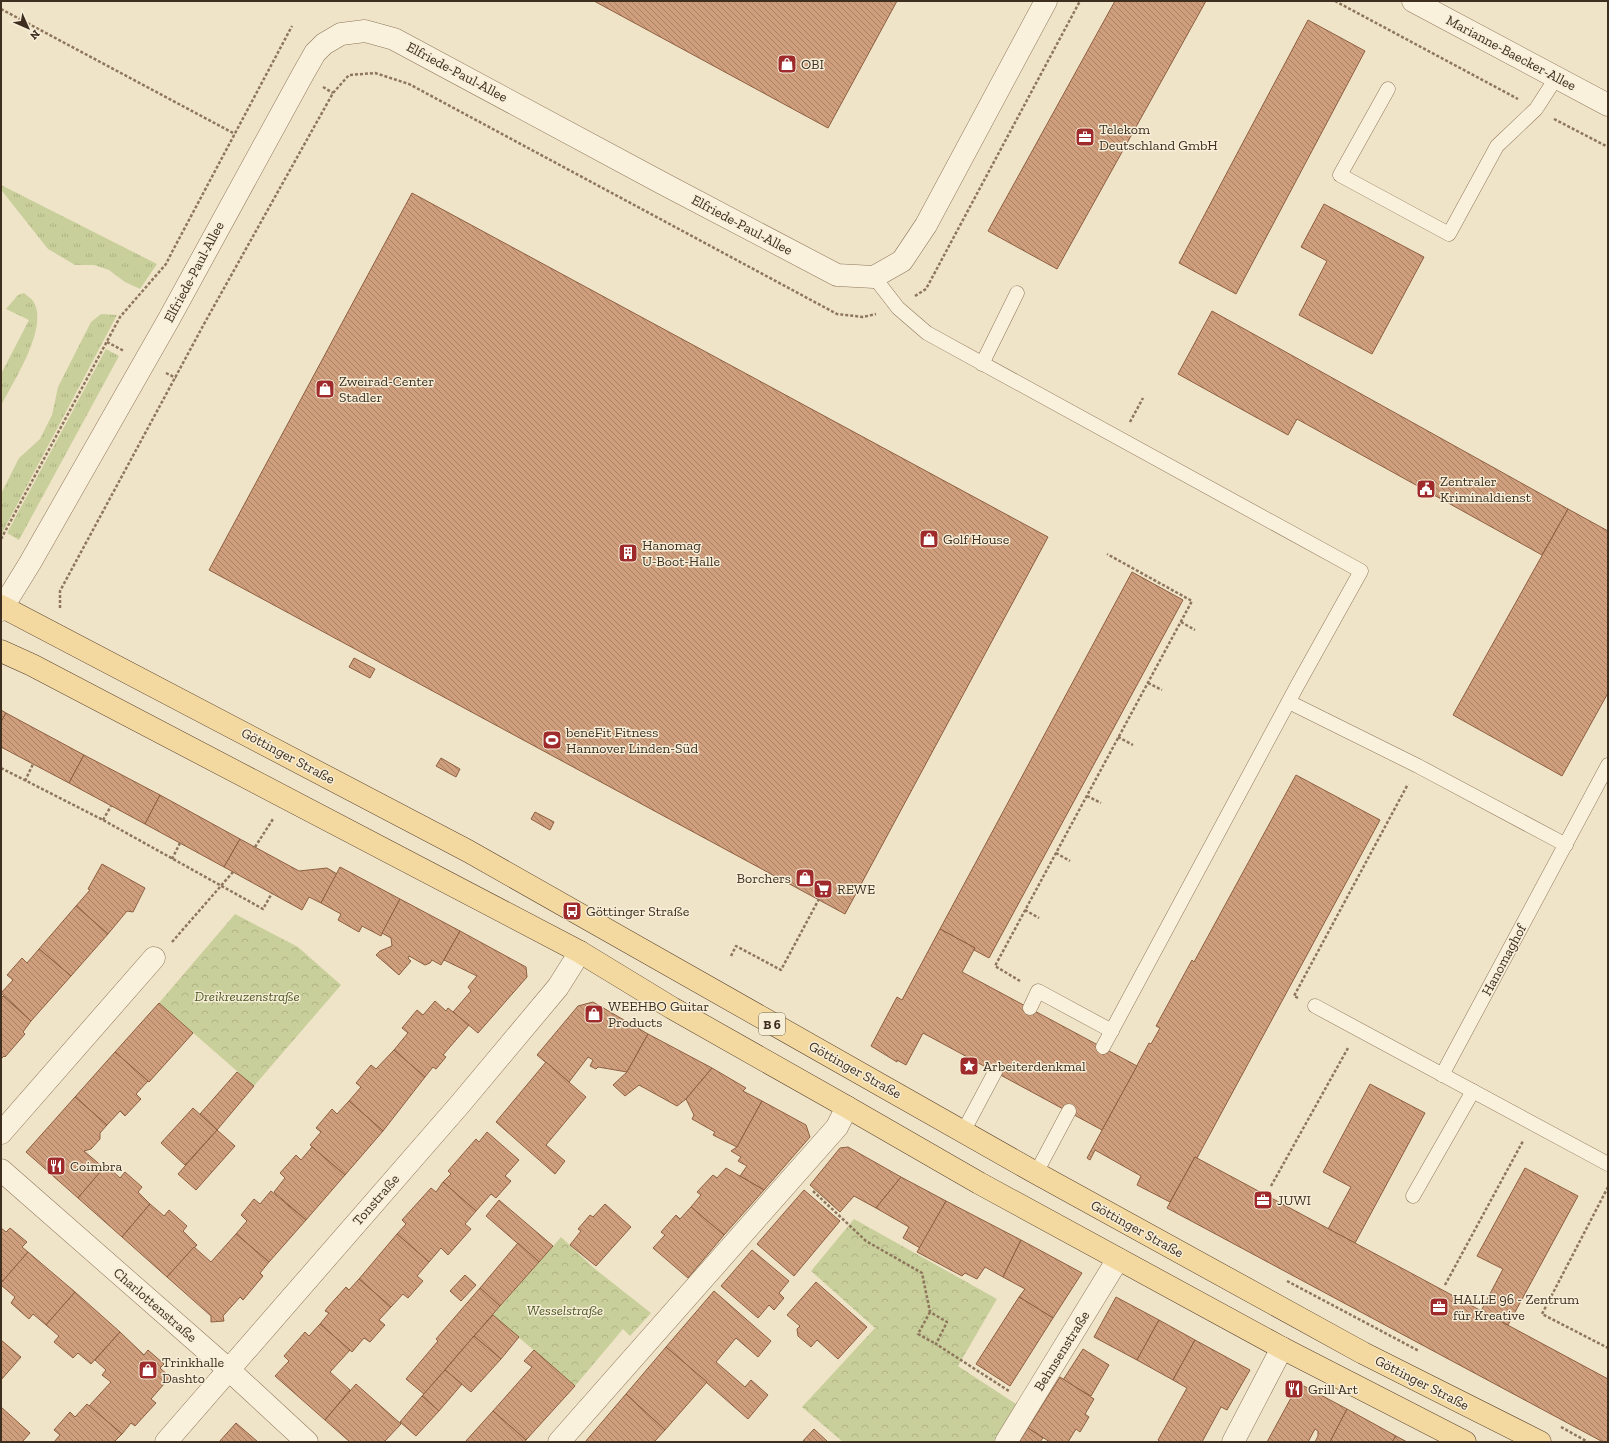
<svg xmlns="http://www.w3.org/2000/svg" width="1609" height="1443" viewBox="0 0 1609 1443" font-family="'Zilla Slab',serif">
  <defs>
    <pattern id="grass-tufts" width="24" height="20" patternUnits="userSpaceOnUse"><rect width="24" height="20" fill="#c9cf9b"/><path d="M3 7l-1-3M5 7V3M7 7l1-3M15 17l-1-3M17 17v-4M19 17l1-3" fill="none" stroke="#aeb285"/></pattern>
    <pattern id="park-crowns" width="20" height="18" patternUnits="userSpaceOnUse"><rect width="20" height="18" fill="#c9cf9b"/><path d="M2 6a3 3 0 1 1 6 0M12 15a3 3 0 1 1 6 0" fill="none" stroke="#aeb285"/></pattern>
    <pattern id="building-back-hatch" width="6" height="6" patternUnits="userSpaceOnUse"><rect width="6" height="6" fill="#cf9f7d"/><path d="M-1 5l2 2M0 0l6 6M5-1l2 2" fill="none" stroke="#a98266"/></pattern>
  </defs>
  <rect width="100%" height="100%" fill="#f0e4c8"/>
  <!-- grass -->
  <g fill="url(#grass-tufts)">
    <path d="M1,185l156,79 -17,25 -15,-7 -16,-12 -15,-5h-19l-27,-16 -46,-58 -1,1z"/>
    <path d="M24,293c2,2 7,5 9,8 17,25 -20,81 -32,105v-32l28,-54 -23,-11 12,-14z"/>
    <path d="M101,314l16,1 -116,220v-41l18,-36 21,-19 12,-24 6,-28 33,-65z"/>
    <path d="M106,349l13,7 -100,184 -12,-7z"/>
  </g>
  <!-- park -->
  <g fill="url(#park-crowns)">
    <path d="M235,914l63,33 43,38 -87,101 -95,-83z"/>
    <path d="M854,1219l143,80 -39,67 58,38 -23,38h-150l-41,-35 73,-79 -64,-57z"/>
    <path d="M561,1237l34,32 56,44 -21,23 -7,-7 -48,57 -82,-71z"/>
  </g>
  <!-- building -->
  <g fill="url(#building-back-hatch)" stroke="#8d5f41">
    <path d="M594,1h303l-69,127z"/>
    <path d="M1115,1h91l-149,268 -69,-38z"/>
    <path d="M1308,20l57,31 -129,243 -57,-31z"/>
    <path d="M412,193l636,344 -203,377 -636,-344z"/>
    <path d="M1324,204l100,53 -52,97 -73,-39 28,-54 -26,-14z"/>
    <path d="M1212,311l356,198 -26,46 -245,-136 -9,16 -110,-61z"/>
    <path d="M1568,509l40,22v162l-46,83 -109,-61z"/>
    <path d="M1132,572l51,28 -194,358 -15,-8 1,-2 -35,-19z"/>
    <path d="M354,658l21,11 -5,9 -21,-11z"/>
    <path d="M1,710l5,3 -5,9z"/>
    <path d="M6,713l78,42 -15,28 -68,-36v-25z"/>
    <path d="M84,755l76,40 -15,29 -76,-41z"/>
    <path d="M441,758l19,11 -4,8 -20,-11z"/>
    <path d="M1296,775l84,45 -183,338 -2,-1 -25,45 -33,-17 4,-9 -46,-26 -5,10 -3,-2 62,-115 2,1 9,-16 -4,-2 36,-66 2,2z"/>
    <path d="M160,795l80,44 -16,28 -79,-43z"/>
    <path d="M535,812l19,10 -4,8 -19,-11z"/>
    <path d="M240,839l59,32 28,-3 10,6 -16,29 -12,-6 -7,13 -78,-43z"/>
    <path d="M102,864l43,24 -12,24 -6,-1 -19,23 -32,-28 14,-16 -2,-1z"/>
    <path d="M340,867l60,32 -19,37 -19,-10 -3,6 -21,-12 3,-6 -20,-11z"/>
    <path d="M400,899l60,32 -19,34 -9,-5 -2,3 -5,2 -16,-9 -1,2 3,3 -12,14 -23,-20 4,-4 12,-5 -1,-8 -9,-5z"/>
    <path d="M76,906l32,28 -37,42 -32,-27z"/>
    <path d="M940,929l35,19 -13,24 175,94 -35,64 -179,-97 -17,32 -9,-5v2l-26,-16 26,-49 5,3z"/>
    <path d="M460,931l66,36 1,10 -49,56 -25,-21 18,-21 -3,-4 9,-11 -33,-16z"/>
    <path d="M39,949l32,27 -40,45 -30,-28 12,-13 -6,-5 15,-17 5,5z"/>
    <path d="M3,996l28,25 -8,11 2,2 -20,23 -1,-1 -3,3v-61z"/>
    <path d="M435,1001l11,10 2,-3 21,17 -26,30 3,2 -10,12 -3,-2 -8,10 -31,-27 14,-17 -6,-5 15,-18 6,5z"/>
    <path d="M593,1002l55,32 -21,38 -29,-5 -2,2 -6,-3 3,-6 -5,-3 -19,25 -32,-27 41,-49z"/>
    <path d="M159,1003l34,30 -44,49 -34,-30z"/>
    <path d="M648,1034l64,34 -26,31 -9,7 -38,-21 -14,11 -12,-11 14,-13z"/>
    <path d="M394,1050l31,27 -42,54 -34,-30 12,-14 -5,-4 15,-18 5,4z"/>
    <path d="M115,1052l33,29 -12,13 5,5 -16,17 -5,-5 -13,14 -32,-28z"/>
    <path d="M546,1062l40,35 -40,48 19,16 -10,13 -59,-52z"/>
    <path d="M712,1068l34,20 -3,3 19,10 -25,46 -24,-12 2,-3 -23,-13 2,-4 -8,-16z"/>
    <path d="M237,1072l17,14 -37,44 -17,-16z"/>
    <path d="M1370,1084l55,29 -70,130 -27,-14 23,-42 -28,-15z"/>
    <path d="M75,1097l32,28 -7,8v6l-9,10 -7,2 20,17 -26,30 -52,-46z"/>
    <path d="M349,1101l34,30 -38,44 -35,-30 11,-13 -5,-4 16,-19 5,5z"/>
    <path d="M762,1101l44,24 4,12 -46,53 -24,-14 7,-10 -9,-5 3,-4 -10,-6 6,-4z"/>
    <path d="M193,1108l24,22 -32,35 -24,-22z"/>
    <path d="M217,1130l18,16 -39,44 -18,-16z"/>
    <path d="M487,1132l32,28 -14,16 6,5 -15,17 -5,-4 -15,17 -33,-29 8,-8 -3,-3 28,-32 3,3z"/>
    <path d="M312,1147l33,28 -39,45 -32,-28 11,-14 -5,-5 16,-18 5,5z"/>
    <path d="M848,1147l53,30 -25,31 -22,-12 -14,16 -30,-27 30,-37z"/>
    <path d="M1195,1157l413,222v63h-5l-436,-234z"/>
    <path d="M106,1165l14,13 5,-6 17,15 -4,5 12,12 -28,33 -44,-39z"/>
    <path d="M726,1168l38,22 -40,45 -33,-28 10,-12 -4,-3 16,-17 4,3z"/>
    <path d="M1525,1168l53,28 -70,129 -27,-14 22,-42 -26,-13z"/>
    <path d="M901,1177l45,24 -26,47 -17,-10 6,-11 -33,-19z"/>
    <path d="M443,1182l33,29 -11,13 6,5 -23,26 -7,-7 -12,14 -32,-28 9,-10 -4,-4 29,-32 5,4z"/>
    <path d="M804,1190l36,31 -46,55 -37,-32z"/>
    <path d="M271,1191l35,29 -37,42 -33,-28 11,-13 -6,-6 13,-16 6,5z"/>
    <path d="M499,1200l54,46 -14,16 -53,-46z"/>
    <path d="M946,1201l75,39 -18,37 -18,-10 -8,12 -12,-6 -3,3 -45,-24z"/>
    <path d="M150,1204l14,12 5,-6 18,16 -4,5 14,14 -30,32 -45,-40z"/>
    <path d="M605,1204l26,23 -35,39 -26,-21 11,-14 -3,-2 12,-14 3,2z"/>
    <path d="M691,1207l33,28 -36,43 -35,-30 12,-13 -4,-3 15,-17 4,4z"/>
    <path d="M1,1228l5,4 4,-4 17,14 -5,5 6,5 -25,29 -2,-2z"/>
    <path d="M236,1234l33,28 -9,11 3,3 -20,24 -3,-3 -17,19 1,5 -13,1v-6l-44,-39 27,-30 17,15z"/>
    <path d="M397,1234l32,28 -12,14 6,5 -15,17 -5,-4 -12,13 -32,-28z"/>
    <path d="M1021,1240l61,33 -29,45 -34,-21 6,-8 -22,-12z"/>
    <path d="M518,1243l21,19 -39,44 -20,-18z"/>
    <path d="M752,1250l37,31 -10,12 5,5 -10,12 -5,-5 -11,13 -37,-32z"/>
    <path d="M28,1252l47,40 -29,33 -13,-11 -4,5 -18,-16 4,-6 -14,-12v-2z"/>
    <path d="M465,1275l11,10 -15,16 -11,-10z"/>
    <path d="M359,1279l32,28 -12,13 6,5 -15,17 -6,-4 -12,14 -32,-28 9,-11 -4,-2 3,-4 18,-20 3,3z"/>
    <path d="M816,1282l51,45 -29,32 -21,-19 -6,7 -13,-11 -1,-7 3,-3 -13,-11z"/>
    <path d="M480,1288l20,18 -76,88 -18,-15 32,-38 -2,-2z"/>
    <path d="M714,1291l57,50 -13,16 -22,-19 -20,24 29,25 6,-7 17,15 -20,24 -82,-72z"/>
    <path d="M75,1292l45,40 -29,32 -13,-11 -5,5 -19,-16 5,-6 -13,-11z"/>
    <path d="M1019,1297l34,21 -43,68 -34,-22z"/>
    <path d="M1116,1297l43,23 -22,40 -43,-23z"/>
    <path d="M493,1315l26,22 -18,22 -27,-23z"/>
    <path d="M1159,1320l36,20 -22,40 -36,-20z"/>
    <path d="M320,1324l30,26 -20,22 20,18 -25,30 -50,-44 14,-15 -5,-5 21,-24 4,4z"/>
    <path d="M120,1332l24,23 4,-5 16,14 -4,4 10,9 -19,22 5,4 -21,23 -4,-3 -9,11 -33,-28 22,-24 -9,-7 4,-5 -11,-10z"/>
    <path d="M474,1336l27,23 -30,33 -26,-22z"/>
    <path d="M1,1340l20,17 -20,23z"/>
    <path d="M1195,1340l55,30 -23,40 -6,-3 -19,35h-41l-3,-2 29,-52 -14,-8z"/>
    <path d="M666,1347l41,35 -42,48 -39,-36z"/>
    <path d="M1083,1349l26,16 -18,31 -28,-16z"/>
    <path d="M534,1350l41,36 -49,54 -33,-29 39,-44 -8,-6z"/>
    <path d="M445,1370l17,14 -23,27 -17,-15z"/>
    <path d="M1060,1377l34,22 -9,15 4,3 -9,15 -4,-3 -8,13h-18l-22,-14z"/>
    <path d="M356,1384l45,40 -17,18h-34l-25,-22z"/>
    <path d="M1302,1385l45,24 -17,33h-15l3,-6v-5l-3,-2 -7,13h-41l30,-55z"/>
    <path d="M626,1394l39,36 -11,12h-69z"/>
    <path d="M422,1396l17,15 -23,25 -16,-14z"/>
    <path d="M87,1404l35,30 -8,8h-60l6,-7 -6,-5 16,-18 5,5z"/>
    <path d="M1,1407l29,26 -8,9h-21z"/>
    <path d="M1347,1409l49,27 -4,6h-62z"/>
    <path d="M493,1411l33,29 -1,2h-60z"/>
    <path d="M236,1423l22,19h-39z"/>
    <path d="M1028,1428l15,10 -3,4h-21z"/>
    <path d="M814,1429l14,13h-26z"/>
    <path d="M1396,1436l11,6h-15z"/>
  </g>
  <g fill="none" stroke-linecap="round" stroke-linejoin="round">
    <defs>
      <g id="service">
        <path d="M1388,89l-48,86 109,59 48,-88 39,-37 20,-31"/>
        <path d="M874,277l24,31 29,25 434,238 -64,115 -194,361"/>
        <path d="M982,364l35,-71"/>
        <path d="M1289,702l129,64 148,79"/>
        <path d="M1315,1006l293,158"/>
        <path d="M1030,1008l8,-17 74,40"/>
        <path d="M1442,1075l166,-310"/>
        <path d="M963,1132l32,-60"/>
        <path d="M1036,1173l33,-62"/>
        <path d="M1413,1196l60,-105"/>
      </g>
      <g id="minor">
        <path d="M1,610l29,-47 139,-244 134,-245 12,-21 9,-9 17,-10 24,-3 29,8 268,144 175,92 37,2 28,-16 24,-36 120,-224"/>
        <path d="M1,1133l153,-175"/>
        <path d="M1,1170l227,199 79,73"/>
        <path d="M166,1442l295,-339 97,-116 22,-35"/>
        <path d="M559,1442l278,-315 10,-20"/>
        <path d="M1006,1442l112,-183"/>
        <path d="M1233,1442l49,-94"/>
      </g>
      <path id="tertiary" d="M1413,1l195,104"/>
      <g id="primary">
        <path d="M1,606l467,245 568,322 327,180 177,89"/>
        <path d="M1,651l31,14 548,287 92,56 175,99 132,76 303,165 183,94"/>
      </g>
    </defs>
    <!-- service casing -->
    <use href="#service" stroke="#8d765c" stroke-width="15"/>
    <!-- minor casing -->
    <use href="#minor" stroke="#8d765c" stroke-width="23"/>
    <!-- tertiary casing -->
    <use href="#tertiary" stroke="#8d765c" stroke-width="23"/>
    <!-- primary casing -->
    <use href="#primary" stroke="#5b4430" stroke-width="23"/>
    <!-- path -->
    <g stroke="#8d765c" stroke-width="2.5" stroke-dasharray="3 2" stroke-linecap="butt">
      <path d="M1335,1l183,98"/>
      <path d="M1,9l234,125"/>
      <path d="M323,87l10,6"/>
      <path d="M1554,119l54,28"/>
      <path d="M915,296l11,-7 154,-288"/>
      <path d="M107,342l17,9"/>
      <path d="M166,373l10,5"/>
      <path d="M1130,422l13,-24"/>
      <path d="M1,539l119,-222 46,-53 6,-12 120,-226"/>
      <path d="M60,608v-17l144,-267 129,-231 16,-18 26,-2 34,11 428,230 26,3 13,-3"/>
      <path d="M1181,622l14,8"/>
      <path d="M1148,683l14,7"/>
      <path d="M1118,737l15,8"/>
      <path d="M1,768l102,52 160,89 9,-16"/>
      <path d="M25,781l8,-17"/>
      <path d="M1087,796l14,7"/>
      <path d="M103,820l8,-14"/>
      <path d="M255,847l18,-28"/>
      <path d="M1056,853l14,8"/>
      <path d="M172,859l8,-16"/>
      <path d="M1025,910l14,8"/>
      <path d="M172,942l61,-70"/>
      <path d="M731,956l5,-10 45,24 38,-71"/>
      <path d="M1020,981l-25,-15 197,-365 -85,-47"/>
      <path d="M1298,998l-4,-2 114,-212"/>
      <path d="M1271,1186l77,-138"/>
      <path d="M1608,1187l-66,127 66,34"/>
      <path d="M813,1191l53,50 56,32 8,39 17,10 -11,22 73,47"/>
      <path d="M1287,1281l132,70"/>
      <path d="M1445,1285l78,-144"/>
      <path d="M930,1312l-12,22 18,10"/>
      <path d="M1561,1427l27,15"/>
    </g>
    <!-- service -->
    <use href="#service" stroke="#faf1dc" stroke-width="14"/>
    <!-- minor -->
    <use href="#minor" stroke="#faf1dc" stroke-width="22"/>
    <!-- tertiary -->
    <use href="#tertiary" stroke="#faf1dc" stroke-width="22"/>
    <!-- primary -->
    <use href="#primary" stroke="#f3d9a0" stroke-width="22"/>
  </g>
  <!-- icons -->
  <defs>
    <symbol id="shop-square" viewBox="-11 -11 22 22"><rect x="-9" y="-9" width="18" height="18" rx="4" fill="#9e2a2b" stroke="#f7eed8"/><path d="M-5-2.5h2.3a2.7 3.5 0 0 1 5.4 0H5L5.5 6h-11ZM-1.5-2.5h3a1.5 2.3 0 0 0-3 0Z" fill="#fff"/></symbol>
    <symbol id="office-square" viewBox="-11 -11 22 22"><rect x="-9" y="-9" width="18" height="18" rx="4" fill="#9e2a2b" stroke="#f7eed8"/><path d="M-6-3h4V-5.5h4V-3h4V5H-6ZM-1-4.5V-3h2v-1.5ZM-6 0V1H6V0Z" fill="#fff"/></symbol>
    <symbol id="civic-square" viewBox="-11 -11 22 22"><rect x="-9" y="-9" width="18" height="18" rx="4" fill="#9e2a2b" stroke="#f7eed8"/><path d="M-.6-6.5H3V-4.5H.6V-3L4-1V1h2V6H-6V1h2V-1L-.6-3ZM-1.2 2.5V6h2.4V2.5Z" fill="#fff"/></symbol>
    <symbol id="building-square" viewBox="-11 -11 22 22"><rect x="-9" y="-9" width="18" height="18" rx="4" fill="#9e2a2b" stroke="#f7eed8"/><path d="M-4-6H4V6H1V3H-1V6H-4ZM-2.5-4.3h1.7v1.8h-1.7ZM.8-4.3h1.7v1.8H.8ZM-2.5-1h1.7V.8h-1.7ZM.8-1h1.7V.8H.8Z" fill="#fff"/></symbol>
    <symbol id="stadium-square" viewBox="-11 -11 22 22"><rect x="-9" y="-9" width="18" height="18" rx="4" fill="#9e2a2b" stroke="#f7eed8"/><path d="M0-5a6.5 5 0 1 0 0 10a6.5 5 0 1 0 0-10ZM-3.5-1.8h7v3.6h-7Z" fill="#fff"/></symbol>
    <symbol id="supermarket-square" viewBox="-11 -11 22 22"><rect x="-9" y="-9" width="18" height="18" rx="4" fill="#9e2a2b" stroke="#f7eed8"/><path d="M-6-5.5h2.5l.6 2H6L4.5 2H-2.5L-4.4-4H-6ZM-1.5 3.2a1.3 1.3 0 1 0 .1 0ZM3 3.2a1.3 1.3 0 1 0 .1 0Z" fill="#fff"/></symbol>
    <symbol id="bus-square" viewBox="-11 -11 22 22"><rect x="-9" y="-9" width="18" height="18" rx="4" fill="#9e2a2b" stroke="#f7eed8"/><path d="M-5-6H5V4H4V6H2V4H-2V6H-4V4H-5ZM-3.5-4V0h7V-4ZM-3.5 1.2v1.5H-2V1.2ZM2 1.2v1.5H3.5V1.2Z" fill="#fff"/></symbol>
    <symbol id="sight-square" viewBox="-11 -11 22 22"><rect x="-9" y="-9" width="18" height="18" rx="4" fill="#9e2a2b" stroke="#f7eed8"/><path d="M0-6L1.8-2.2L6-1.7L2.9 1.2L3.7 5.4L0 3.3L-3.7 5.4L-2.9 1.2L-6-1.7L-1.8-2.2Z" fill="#fff"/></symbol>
    <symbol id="restaurant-square" viewBox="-11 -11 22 22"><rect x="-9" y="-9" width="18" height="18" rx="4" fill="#9e2a2b" stroke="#f7eed8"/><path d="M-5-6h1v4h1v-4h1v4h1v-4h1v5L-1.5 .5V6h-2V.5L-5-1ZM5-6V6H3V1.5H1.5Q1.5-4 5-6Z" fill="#fff"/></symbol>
  </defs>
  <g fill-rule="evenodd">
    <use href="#shop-square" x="776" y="53" width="22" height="22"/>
    <use href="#office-square" x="1074" y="126" width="22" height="22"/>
    <use href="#shop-square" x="314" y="378" width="22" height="22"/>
    <use href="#civic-square" x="1415" y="478" width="22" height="22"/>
    <use href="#shop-square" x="918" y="528" width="22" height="22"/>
    <use href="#building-square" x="617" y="542" width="22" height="22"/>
    <use href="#stadium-square" x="541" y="729" width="22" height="22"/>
    <use href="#shop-square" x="794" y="867" width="22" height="22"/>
    <use href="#supermarket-square" x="812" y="878" width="22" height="22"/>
    <use href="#bus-square" x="561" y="900" width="22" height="22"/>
    <use href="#shop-square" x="583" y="1003" width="22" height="22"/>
    <use href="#sight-square" x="958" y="1055" width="22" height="22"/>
    <use href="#restaurant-square" x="45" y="1155" width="22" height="22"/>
    <use href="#office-square" x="1252" y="1189" width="22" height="22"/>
    <use href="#office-square" x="1428" y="1296" width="22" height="22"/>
    <use href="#shop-square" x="137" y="1359" width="22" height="22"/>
    <use href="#restaurant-square" x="1283" y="1378" width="22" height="22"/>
  </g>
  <g text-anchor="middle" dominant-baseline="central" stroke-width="3" stroke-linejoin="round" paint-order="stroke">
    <!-- shield labels -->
    <rect fill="#f7eed8" stroke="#756857" stroke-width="1" x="759" y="1013" width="26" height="22" rx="3"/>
    <g font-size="13" font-weight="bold" fill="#3d2e20">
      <text x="772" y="1024">B 6</text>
    </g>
    <!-- street labels -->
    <g font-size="14" fill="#3d2e20" stroke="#f7eed8">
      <text transform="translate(1511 53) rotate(28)">Marianne-Baecker-Allee</text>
      <text transform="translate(457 72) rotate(28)">Elfriede-Paul-Allee</text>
      <text transform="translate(742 225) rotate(28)">Elfriede-Paul-Allee</text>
      <text transform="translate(194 272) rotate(-62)">Elfriede-Paul-Allee</text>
      <text transform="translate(288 756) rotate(28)">Göttinger Straße</text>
      <text transform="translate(1504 960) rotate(-62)">Hanomaghof</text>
      <text transform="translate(855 1070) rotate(29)">Göttinger Straße</text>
      <text transform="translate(376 1200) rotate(-49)">Tonstraße</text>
      <text transform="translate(1137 1229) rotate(29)">Göttinger Straße</text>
      <text transform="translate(155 1305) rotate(41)">Charlottenstraße</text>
      <text transform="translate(1062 1351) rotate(-58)">Behnsenstraße</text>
      <text transform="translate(1422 1383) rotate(27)">Göttinger Straße</text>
    </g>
    <!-- poi labels -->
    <g font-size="14" fill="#3d2e20" stroke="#f7eed8" text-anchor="start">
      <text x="801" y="64">OBI</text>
      <text x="1099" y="129">Telekom<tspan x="1099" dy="16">Deutschland GmbH</tspan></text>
      <text x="339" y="381">Zweirad-Center<tspan x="339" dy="16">Stadler</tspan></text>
      <text x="1440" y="481">Zentraler<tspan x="1440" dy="16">Kriminaldienst</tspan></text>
      <text x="943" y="539">Golf House</text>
      <text x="642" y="545">Hanomag<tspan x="642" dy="16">U-Boot-Halle</tspan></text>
      <text x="566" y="732">beneFit Fitness<tspan x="566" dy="16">Hannover Linden-Süd</tspan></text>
      <text x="791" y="878" text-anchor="end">Borchers</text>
      <text x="837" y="889">REWE</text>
      <text x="586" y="911">Göttinger Straße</text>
      <text x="608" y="1006">WEEHBO Guitar<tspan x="608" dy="16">Products</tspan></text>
      <text x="983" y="1066">Arbeiterdenkmal</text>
      <text x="70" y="1166">Coimbra</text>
      <text x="1277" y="1200">JUWI</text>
      <text x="1453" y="1299">HALLE 96 - Zentrum<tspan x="1453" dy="16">für Kreative</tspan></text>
      <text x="162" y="1362">Trinkhalle<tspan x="162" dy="16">Dashto</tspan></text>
      <text x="1308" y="1389">Grill Art</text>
    </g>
    <!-- park labels -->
    <g font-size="14" font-style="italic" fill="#4d5a26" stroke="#f7eed8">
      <text x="247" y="996">Dreikreuzenstraße</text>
      <text x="565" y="1310">Wesselstraße</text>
    </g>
  </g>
  <!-- border -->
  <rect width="1609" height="1443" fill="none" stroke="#3d2e20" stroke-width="4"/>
  <!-- north arrow -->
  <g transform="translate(28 28) rotate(135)" stroke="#f7eed8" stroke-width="3" paint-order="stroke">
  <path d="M0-3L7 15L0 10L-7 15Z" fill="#3d2e20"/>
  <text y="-6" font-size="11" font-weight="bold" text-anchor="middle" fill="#3d2e20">N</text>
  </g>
</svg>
